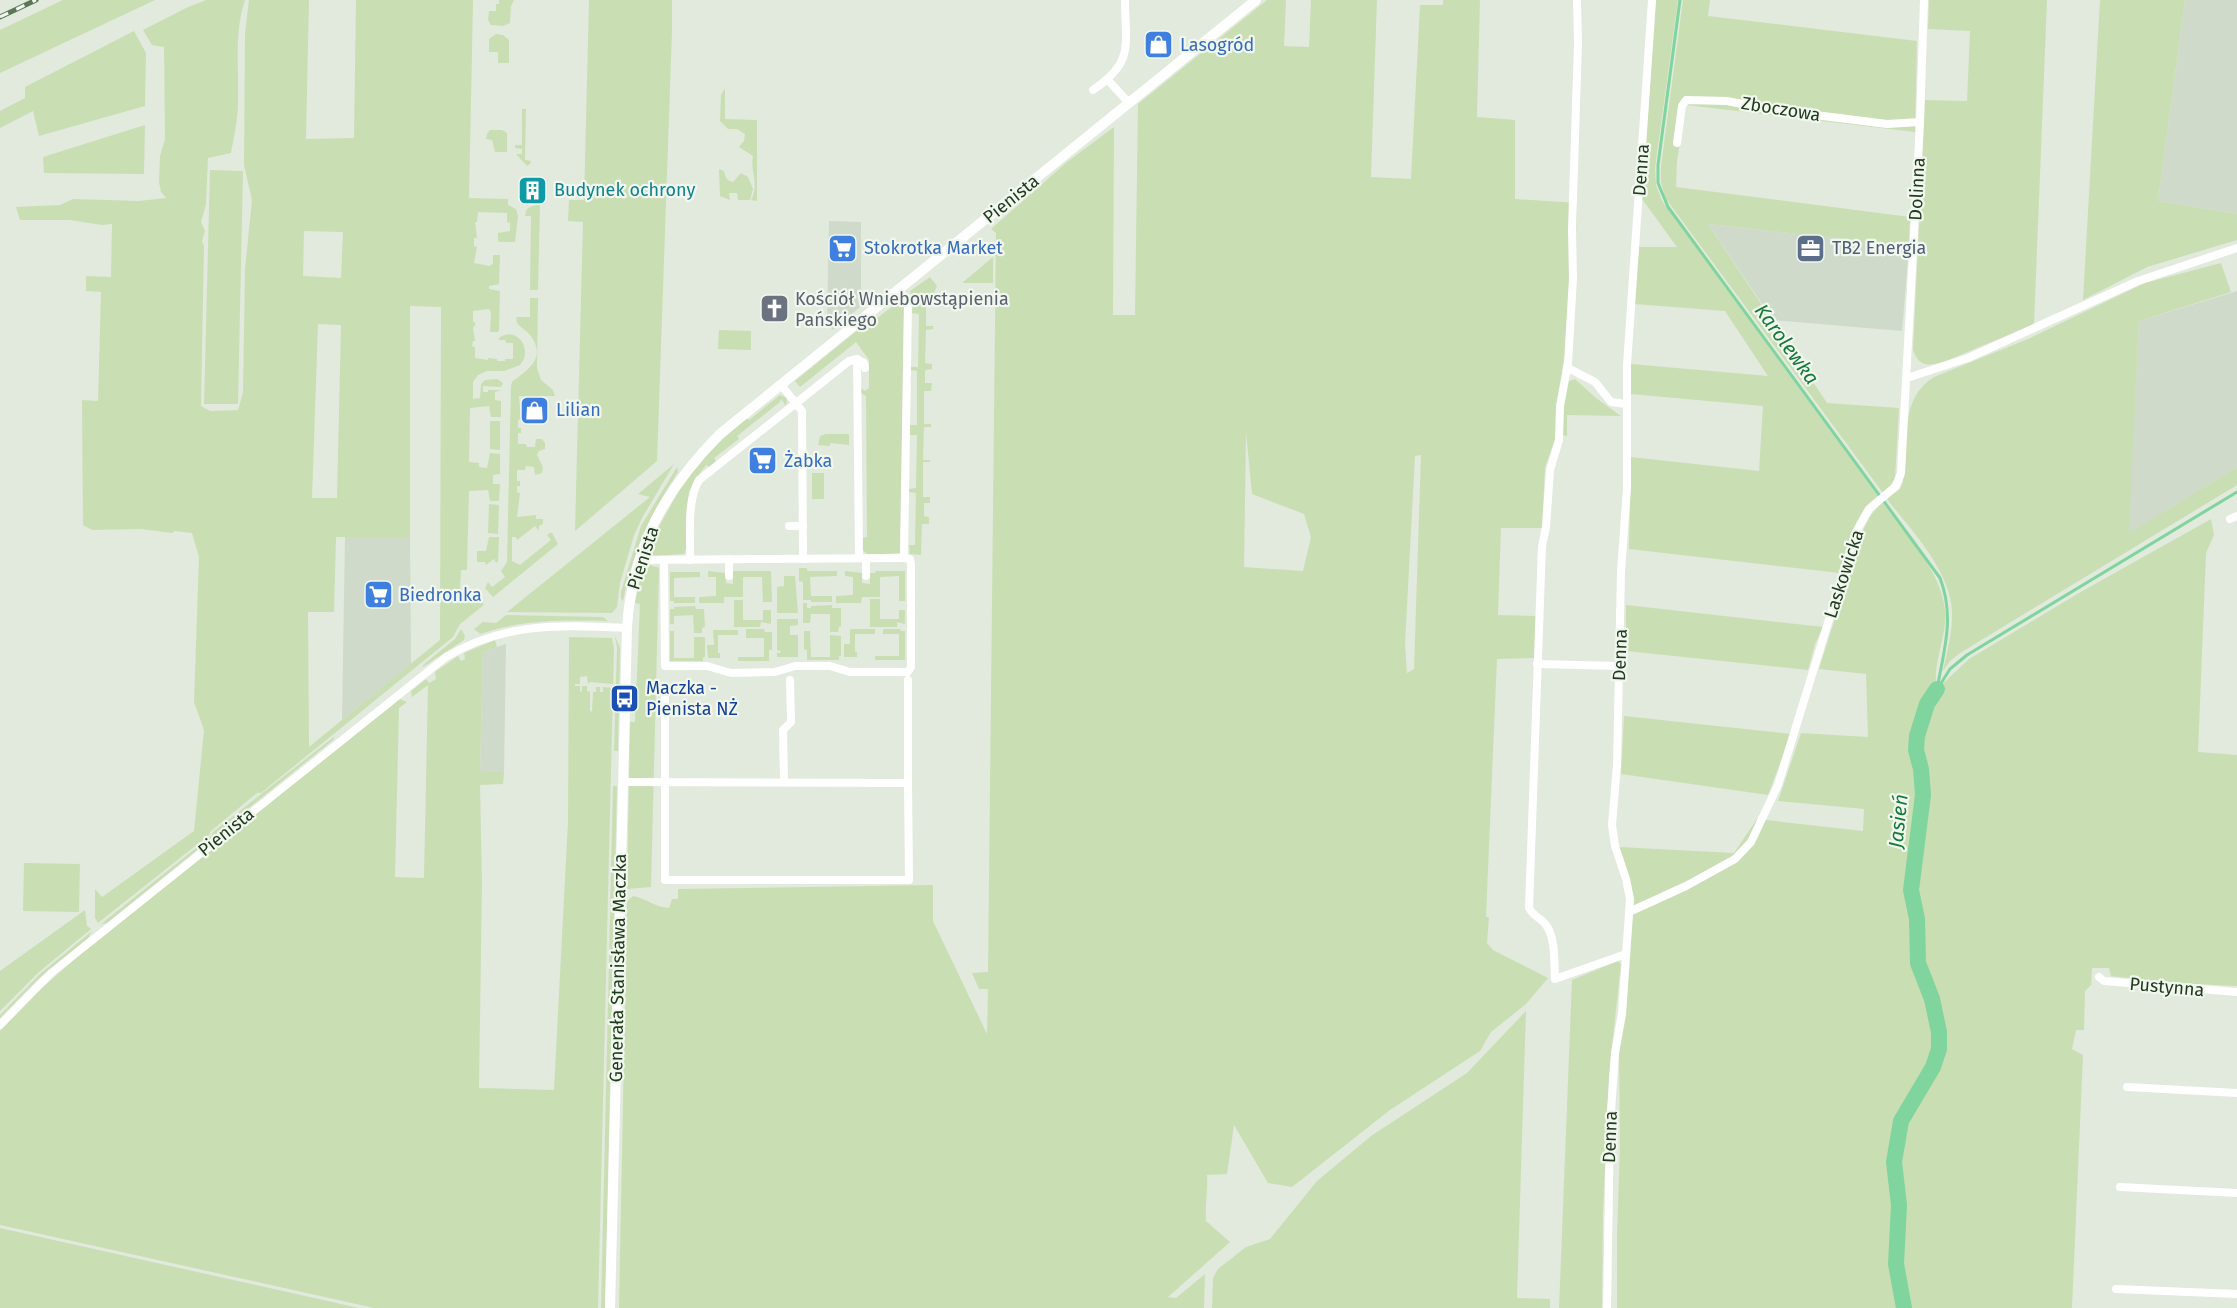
<svg xmlns="http://www.w3.org/2000/svg" width="2237" height="1308" viewBox="0 0 2237 1308" font-family="'Fira Sans',sans-serif">
  <rect width="100%" height="100%" fill="#e1eadd"/>
  <!-- built -->
  <g fill="#cfdacb">
    <path d="M2185,0h52v214l-79,-13z"/>
    <path d="M829,221l32,1v84l-28,24 -6,-6z"/>
    <path d="M1708,224l201,22 -7,85 -129,-11z"/>
    <path d="M2237,291v176l-109,67 11,-213z"/>
    <path d="M345,537h65l1,127 -69,56z"/>
    <path d="M506,644l-2,128h-24l3,-120z"/>
  </g>
  <!-- green -->
  <g fill="#cadeb4" fill-rule="evenodd">
    <path d="M63,0h92l-155,73v-43z"/>
    <path d="M206,0h39c-11,32 -6,69 -7,102 0,17 -4,34 -7,51l-23,5 -2,46 -5,18 4,9 -3,10 2,5 -3,160 9,5 28,-1 5,-18 2,-123 7,-69 -8,-35 1,-131 4,-34h60l-3,139 48,-1 2,-138h117l-4,198 39,1v6l8,4 2,7 -3,26h-15l-2,-1v-8l12,-2v-8l-3,-1v-9l-29,-1 -1,10h-2l2,16h-3v8l3,1 -3,16 16,3 3,-3v-8h7l-1,29 -10,2v3l11,2 -1,39 -1,2h-8l1,-20 -2,-3 -16,2v11h2v4l-2,1 2,14h-2l-1,5 3,1v11l13,2v-2l9,1v2h8v-2h8v-16h-7l-1,-3h-6v-2c17,-13 35,11 21,27l-16,6h-17l-9,4 -5,7v17l7,-1 1,-14 4,-4 12,-1 6,4 -2,4 -18,-1v6h5v-2h13l-6,2v8l6,1v16h-10l-2,-11 -19,2 -1,54 10,1v4l8,1 3,-15 10,1v20l-7,1v9h7l-1,17h-9l-2,-11 -19,1 -2,79h-6l-1,20 8,1v6h6l1,-7 9,15 -24,19 -7,13 -192,156h-4l-46,38 -2,4 -111,88 -3,-5v-29l7,8 92,-66 10,-101 -10,-28 5,-145 -7,-24 -17,-2 -3,2 -31,-4 -49,1 -9,-5 -1,-125 16,1 3,-109 -15,-1v-15l25,1 1,-53 -10,1 -32,-5h-50l-4,-13 44,-2 13,-6 66,2 27,-3 -5,-6 -2,-10 1,-26 5,-17 -1,-92 -12,-2 -9,-15 43,-22zM304,231l39,1 -2,46 -38,-2zM410,306l31,1 -1,333 -131,107 -1,-135h26l2,-75h74zM318,324l23,1 -4,173h-25z"/>
    <path d="M499,0h15l-3,6 -1,17 -7,3 -12,-1 -3,-5 1,-9h7v-7h3z"/>
    <path d="M589,0h83v31l-15,430 -82,70 8,-309 -15,-1 1,-21h15z"/>
    <path d="M1267,0h19l-2,46 25,1 2,-47h66l-6,177 40,2 9,-174h23v-5h37l-3,117 38,3v79l62,4 -5,154h-8l-2,15 8,9 5,-2 21,19 25,18 -54,-1v21l-10,-2 -12,33 -3,61h-41l-3,87 40,1 -4,42 -37,1 -11,258h3l-2,26 6,7 55,28 -22,26 -35,28 -11,19 -90,59 -98,77 -24,-4 -34,-58 -7,49 -20,1c1,15 -2,30 -1,46l24,21 -62,55 8,1 29,-24 -1,34h-585l8,-407 6,-5c14,3 22,11 36,12l3,-9h6v-10l255,-4v36l54,113 1,-45h-9l-7,-16 16,-1 8,-739 -5,-4 76,-67 47,-35 -1,188h22l3,-211zM1246,432l6,62 52,20 7,23 -8,34 -59,-4zM1421,455l-7,214 -7,4 -2,-29 10,-188z"/>
    <path d="M1656,0h22l-23,168 1,17 6,16 216,295c-25,18 -29,49 -38,77l-211,-24 2,-92 128,14 4,-65 -132,-12v-30l137,12 -43,-65 -91,-7 5,-57h38l-35,-48z"/>
    <path d="M1683,0h27l-2,16 209,25 -2,91 -229,-27 -9,56 -1,26 234,30 -1,29 -201,-22 119,179 72,5 -4,70 -6,10 -6,5 -217,-294 -5,-16v-17z"/>
    <path d="M1929,0h118l-13,324 -88,37c-16,5 -27,7 -33,-11l12,-250 42,1 3,-70 -42,-2z"/>
    <path d="M2100,0h85l-27,201 79,13v26l-90,27 -64,33z"/>
    <path d="M134,31l12,22 -1,53 -106,30 -6,-25 -33,17v-17l25,-13v-11z"/>
    <path d="M496,34l7,1 6,5v23h-11v-11h-9v-13z"/>
    <path d="M725,88v31l32,1v81l-6,-1c9,-15 -1,-29 2,-44l-14,-9 5,-6 1,-7 -8,-5h-9l-8,-8 1,-26z"/>
    <path d="M522,109h4l-1,51 6,1 -1,3 -3,2 -11,-12h6v-5l-7,-1v-3h7z"/>
    <path d="M145,125l-1,49 -100,-1 -1,-16z"/>
    <path d="M490,130h12l5,3v19h-12l-3,-12 -6,-1 1,-5z"/>
    <path d="M719,169l5,2c1,5 2,10 9,11l8,-9 7,4 5,12 -3,11h-12l-1,-7h-8l1,7 -10,-4z"/>
    <path d="M210,170l33,1 -5,233h-34z"/>
    <path d="M540,205l-2,85h-8l1,-74h-6c1,-10 6,-10 15,-11z"/>
    <path d="M993,257v26h-31z"/>
    <path d="M2221,263l10,29 -92,29 -10,212 108,-66v18l-277,168 -10,8 -7,10c4,-20 10,-40 9,-60 -2,-41 -41,-81 -65,-112l13,-10 3,-7c7,-36 -6,-82 31,-105l94,-38 117,-56z"/>
    <path d="M930,277l7,9 -3,7h-8v33h7v3l-7,1 -1,33 7,1v5l-7,1v13h7l-1,8h-7v33h7v3h-7l-1,33h7v2h-7v35h7v6h-6v13l5,1v7h-7l-1,31 -11,-1 -1,-9h6l1,-52 -7,-1v-3l7,-1 1,-53h-7v-10h7v-54l-6,-1v-3h7l1,-53 -7,-1 1,-10 -3,-12z"/>
    <path d="M530,298h8l-1,70 4,12 12,10 2,6h-16v2l-20,-2 2,23 -3,1v8h3v5h-3v11h8l1,3h8l1,-8h6l3,4v6l-6,2 -2,4 6,12 -1,6 -7,2 -1,-8 -8,-1 -1,4h-8v11h3v5h-3v6l3,1 -3,24 19,-2v4h7v5l-4,2v5l-4,-5 -18,14 -1,-3h-4v24l8,4 31,-25 -4,-5 3,-2h2l6,11 -65,53 -8,-9 3,-6 4,5 13,-10 -4,-6 6,-9 4,-176 1,-4c15,-12 35,-23 19,-46 -4,-5 -10,-8 -14,-13l-1,-6h14z"/>
    <path d="M900,301l4,5 -4,247 -32,2 -5,-5 -1,-12 5,-1 -1,-141 -5,-3v-5l4,3 4,-3v-28l-13,-18 -56,45 -5,-6 69,-56 13,-7z"/>
    <path d="M719,330l32,1v19l-33,-1z"/>
    <path d="M780,395l7,3 -1,8 -5,-7 -1,3 -43,34 2,3 -25,19 2,3 -7,6 -3,-2 -12,16 -5,11 -3,57 -2,5 -33,2 -2,-4 1,-9 32,-58 26,-32 38,-35 3,2z"/>
    <path d="M490,421h10v29l-10,-1z"/>
    <path d="M826,434h23v11l-19,-2v3l-12,-1 2,-9z"/>
    <path d="M674,464l-32,54 -8,17 -14,48 -3,24 -5,6 -105,-1 143,-115 -12,-3z"/>
    <path d="M677,467l1,5c-28,43 -45,79 -55,129l-2,-2v-7l20,-66z"/>
    <rect x="812" y="473" width="12" height="26"/>
    <path d="M1882,502c25,35 68,77 63,122 -2,18 -13,48 -8,65l32,-30 110,-66 132,-74 3,16 -8,18 -8,199 39,3v231l-66,-3 -60,-7 -2,-8h-17l-1,17 -6,6 -1,39h-8l-4,19 11,6 -11,253h-455v-72l3,-89 -1,-93 7,-38 8,-118 -15,-51 115,6 23,-34 106,12 1,-22 -86,-8 23,-68 67,4 -2,-63 -47,-5 44,-139 8,-15z"/>
    <path d="M489,504l10,1 -1,29 -10,-1z"/>
    <path d="M489,537h10l-1,24 -2,2 -2,-4 -8,6 -1,-3h-8v-11h9z"/>
    <path d="M650,565l9,3 -8,319 -24,2 3,-167h5l5,-118 -5,-1 7,-34z"/>
    <path d="M799,568h8v3h30v5l-27,1 1,19h21v6h-21v-2h-8v-18l-4,-1z"/>
    <path d="M708,571l17,2 1,10 7,1v-13h38l1,31h-9l-1,-25h-19v20h-19v6h-25v-6l17,-1v-19h-8z"/>
    <path d="M845,571l17,2v10l8,1v-11h5l1,-2h29v30h-6v-25l-19,1v20h-18l-1,6h-25v-7l17,-1v-18l-8,-1z"/>
    <path d="M670,572h30v5l-26,1v19h21v6h-21v-2h-4z"/>
    <path d="M784,576h11l3,37h-21v-26l7,-1z"/>
    <path d="M870,599h10v20h19v-9h6v14l-8,-2v5h-27z"/>
    <path d="M734,600h9v20h20v-10h8v14l-10,-2 -1,5h-26z"/>
    <path d="M803,603h4v5h4v-2l21,-1v3h9v18l-2,1 -1,5h-8v-18h-19l-1,9h-7z"/>
    <path d="M1626,605l197,22 -8,17 -7,26 -182,-19z"/>
    <path d="M695,606l1,3h8l1,18 -3,1v5h-8l-1,-18 -19,1v8h-4v-15h4v-2z"/>
    <path d="M506,615l97,2 5,4c-46,-1 -84,-2 -128,13l-6,-5 9,-7 13,1z"/>
    <path d="M777,619h21v6l-8,1v9h8v22h-21v-4h3l1,-2 -4,-1z"/>
    <path d="M461,629l4,7 -1,4 -41,27v-2l32,-26z"/>
    <path d="M746,629h18l1,3h7v18h-3v11h-31v-4h26v-19h-18z"/>
    <path d="M850,629h25v5h-20v18h2v5h-13v-13h6z"/>
    <path d="M883,629h17l1,2h4v29h-30v-4h24v-22h-16z"/>
    <path d="M713,630h25v5h-20v18h2v5h-12l-1,-13h7z"/>
    <path d="M670,631h4v27h20v-21h11v20l-2,1v3h-33z"/>
    <path d="M804,631h6l1,26h19v-22l11,1v20h-2v4h-32v-10l-3,-1z"/>
    <path d="M615,636l5,12 -2,103h-4l3,-103z"/>
    <path d="M569,637l43,1 2,11 -1,35 -23,-2 -2,2 -1,-8 -7,1v7h-5v2h5v6l2,-1v-5h5v5l3,1v20l2,-1 1,-19h3v-5h4v5h3v-5l10,1 -15,620h-224l-374,-83v-194l33,-35 44,-39 323,-258 7,3 -8,6 -4,169 29,1 4,-193 -16,12 -1,-6 15,-12 3,4 7,-4 -1,-7 23,-16 3,5 4,-2 -1,-6 31,-13 2,7 -14,5 -3,120h24l-1,12 -23,1 2,98 -3,205 75,2 14,-269z"/>
    <path d="M1624,716l167,18 -23,61 -147,-21z"/>
    <path d="M335,736l-2,4 -226,183 -6,1 110,-88 2,-4z"/>
    <path d="M613,786h4l-12,522h-4z"/>
    <path d="M24,863l56,1 -1,48 -56,-1z"/>
    <path d="M85,910l2,16 4,3 -52,43 -39,39v-40z"/>
    <path d="M92,931l-4,7 -51,42 -37,38v-3l40,-41z"/>
    <path d="M1618,961l3,3 -12,110 -6,138 -1,96h-43l13,-328z"/>
    <path d="M1526,1011l-9,287 33,1v9h-338l1,-30 5,-9 28,-22 24,-8 47,-58 54,-45 96,-63z"/>
    <path d="M0,1228l359,80h-359z"/>
  </g>
  <g fill="none" stroke-linecap="round" stroke-linejoin="round">
    <!-- stream -->
    <g stroke="#80d49d" stroke-width="3">
      <path d="M1680,0l-22,165v18l10,24 272,371c15,39 4,72 -3,111"/>
      <path d="M1938,688l12,-19 17,-14 270,-163"/>
    </g>
    <!-- river -->
    <path stroke="#80d49d" stroke-width="16" d="M1904,1308l-8,-44 3,-59 -5,-43 7,-41 32,-54 6,-18v-17l-7,-33 -14,-36 -1,-44 -6,-29 12,-95 -2,-26 -5,-19 1,-14 10,-32 10,-15"/>
    <!-- minor -->
    <g stroke="#fff" stroke-width="8">
      <path d="M1577,0l1,43 -6,187 1,48 -5,85 -8,43 -1,34 -9,30 -4,57 -4,19 -13,362c4,8 12,10 17,17 10,13 8,39 9,54l71,-25"/>
      <path d="M1108,80l21,23"/>
      <path d="M1093,90c42,-29 32,-44 32,-90"/>
      <path d="M1677,143l5,-37 4,-6 41,1 40,8 120,15 33,-2"/>
      <path d="M857,359l7,4 1,5"/>
      <path d="M1568,368l27,14 16,20 15,2"/>
      <path d="M1907,378l61,-20 170,-77 99,-33"/>
      <path d="M781,385l21,26 1,148"/>
      <path d="M2230,519l7,-3"/>
      <path d="M789,526h14"/>
      <path d="M729,559v17"/>
      <path d="M639,560l265,-2"/>
      <path d="M664,560l1,106h42l24,7 44,-1 20,-6h35l20,6h58l3,-5v-103l-1,-5 -6,-1 4,-254 -9,-15"/>
      <path d="M690,560c1,-26 -4,-57 9,-80l150,-119 8,-2 2,199"/>
      <path d="M866,576v-18"/>
      <path d="M1537,664l83,2"/>
      <path d="M665,693v187h244l-1,-97"/>
      <path d="M623,782l285,1v-103"/>
      <path d="M784,782l-1,-52 8,-8 -1,-42"/>
      <path d="M1629,912l57,-26 49,-27 16,-17 27,-57 78,-253 13,-23 27,-23 5,-13 19,-351 4,-122"/>
      <path d="M2099,977l5,4 133,11"/>
      <path d="M0,1025l50,-51 396,-317c59,-35 114,-32 181,-29"/>
      <path d="M2127,1087l110,6"/>
      <path d="M2120,1187l117,6"/>
      <path d="M2116,1289l121,5"/>
      <path d="M1607,1308l3,-182 5,-73 7,-40 8,-114 -4,-20 -11,-33 -3,-21 5,-60 4,-193 6,-84v-123l25,-365"/>
    </g>
    <!-- tertiary -->
    <path stroke="#fff" stroke-width="10" d="M610,1308l17,-680c5,-80 37,-137 93,-194l536,-434"/>
    <defs>
      <path id="rail" d="M0,17l36,-17"/>
    </defs>
    <!-- rail casing -->
    <use href="#rail" stroke="#5a7758" stroke-width="5"/>
    <!-- rail -->
    <use href="#rail" stroke="#f1f7ee" stroke-width="3" stroke-dasharray="9" stroke-linecap="butt"/>
  </g>
  <!-- icons -->
  <defs>
    <symbol id="shop-square" viewBox="-11 -11 22 22"><rect x="-9" y="-9" width="18" height="18" rx="4" fill="#3f7fe0" stroke="#f1f7ee"/><path d="M-5-2.5h2.3a2.7 3.5 0 0 1 5.4 0H5L5.5 6h-11ZM-1.5-2.5h3a1.5 2.3 0 0 0-3 0Z" fill="#fff"/></symbol>
    <symbol id="building-square" viewBox="-11 -11 22 22"><rect x="-9" y="-9" width="18" height="18" rx="4" fill="#0f9aa8" stroke="#f1f7ee"/><path d="M-4-6H4V6H1V3H-1V6H-4ZM-2.5-4.3h1.7v1.8h-1.7ZM.8-4.3h1.7v1.8H.8ZM-2.5-1h1.7V.8h-1.7ZM.8-1h1.7V.8H.8Z" fill="#fff"/></symbol>
    <symbol id="supermarket-square" viewBox="-11 -11 22 22"><rect x="-9" y="-9" width="18" height="18" rx="4" fill="#3f7fe0" stroke="#f1f7ee"/><path d="M-6-5.5h2.5l.6 2H6L4.5 2H-2.5L-4.4-4H-6ZM-1.5 3.2a1.3 1.3 0 1 0 .1 0ZM3 3.2a1.3 1.3 0 1 0 .1 0Z" fill="#fff"/></symbol>
    <symbol id="office-square" viewBox="-11 -11 22 22"><rect x="-9" y="-9" width="18" height="18" rx="4" fill="#5c6f8a" stroke="#f1f7ee"/><path d="M-6-3h4V-5.5h4V-3h4V5H-6ZM-1-4.5V-3h2v-1.5ZM-6 0V1H6V0Z" fill="#fff"/></symbol>
    <symbol id="church-square" viewBox="-11 -11 22 22"><rect x="-9" y="-9" width="18" height="18" rx="4" fill="#6b7280" stroke="#f1f7ee"/><path d="M-1.2-6h2.4v3.5h3.3v2.4h-3.3V6h-2.4V-.1h-3.3v-2.4h3.3Z" fill="#fff"/></symbol>
    <symbol id="bus-square" viewBox="-11 -11 22 22"><rect x="-9" y="-9" width="18" height="18" rx="4" fill="#1a4fb4" stroke="#f1f7ee"/><path d="M-5-6H5V4H4V6H2V4H-2V6H-4V4H-5ZM-3.5-4V0h7V-4ZM-3.5 1.2v1.5H-2V1.2ZM2 1.2v1.5H3.5V1.2Z" fill="#fff"/></symbol>
  </defs>
  <g fill-rule="evenodd">
    <use href="#shop-square" x="1142" y="28" width="33" height="33"/>
    <use href="#building-square" x="516" y="174" width="33" height="33"/>
    <use href="#supermarket-square" x="826" y="232" width="33" height="33"/>
    <use href="#office-square" x="1794" y="232" width="33" height="33"/>
    <use href="#church-square" x="758" y="292" width="33" height="33"/>
    <use href="#shop-square" x="518" y="394" width="33" height="33"/>
    <use href="#supermarket-square" x="746" y="444" width="33" height="33"/>
    <use href="#supermarket-square" x="362" y="578" width="33" height="33"/>
    <use href="#bus-square" x="608" y="682" width="33" height="33"/>
  </g>
  <g text-anchor="middle" dominant-baseline="central" stroke-width="4.5" stroke-linejoin="round" paint-order="stroke">
    <!-- shop labels -->
    <g font-size="18" fill="#366cbe" stroke="#f1f7ee" text-anchor="start">
      <text x="1180" y="45">Lasogród</text>
      <text x="864" y="248">Stokrotka Market</text>
      <text x="556" y="410">Lilian</text>
      <text x="784" y="461">Żabka</text>
      <text x="399" y="595">Biedronka</text>
    </g>
    <!-- street labels -->
    <g font-size="18" fill="#203b1e" stroke="#f1f7ee">
      <text transform="translate(1781 109) rotate(9)">Zboczowa</text>
      <text transform="translate(1641 170) rotate(-86)">Denna</text>
      <text transform="translate(1917 189) rotate(-87)">Dolinna</text>
      <text transform="translate(1011 199) rotate(-39)">Pienista</text>
      <text transform="translate(643 558) rotate(-72)">Pienista</text>
      <text transform="translate(1844 574) rotate(-72)">Laskowicka</text>
      <text transform="translate(1620 655) rotate(-88)">Denna</text>
      <text transform="translate(226 832) rotate(-39)">Pienista</text>
      <text transform="translate(618 968) rotate(-89)">Generała Stanisława Maczka</text>
      <text transform="translate(2167 987) rotate(5)">Pustynna</text>
      <text transform="translate(1610 1137) rotate(-88)">Denna</text>
    </g>
    <!-- culture labels -->
    <g font-size="18" fill="#0d838f" stroke="#f1f7ee" text-anchor="start">
      <text x="554" y="190">Budynek ochrony</text>
    </g>
    <!-- service labels -->
    <g font-size="18" fill="#4e5e75" stroke="#f1f7ee" text-anchor="start">
      <text x="1832" y="248">TB2 Energia</text>
    </g>
    <!-- worship labels -->
    <g font-size="18" fill="#5b616d" stroke="#f1f7ee" text-anchor="start">
      <text x="795" y="299">Kościół Wniebowstąpienia<tspan x="795" dy="21">Pańskiego</tspan></text>
    </g>
    <!-- transit labels -->
    <g font-size="18" fill="#164399" stroke="#f1f7ee" text-anchor="start">
      <text x="646" y="688">Maczka -<tspan x="646" dy="21">Pienista NŻ</tspan></text>
    </g>
    <!-- water labels -->
    <g font-size="20" font-style="italic" fill="#157a39" stroke="#f1f7ee">
      <text transform="translate(1787 344) rotate(54)">Karolewka</text>
      <text transform="translate(1898 821) rotate(-84)">Jasień</text>
    </g>
  </g>
</svg>
